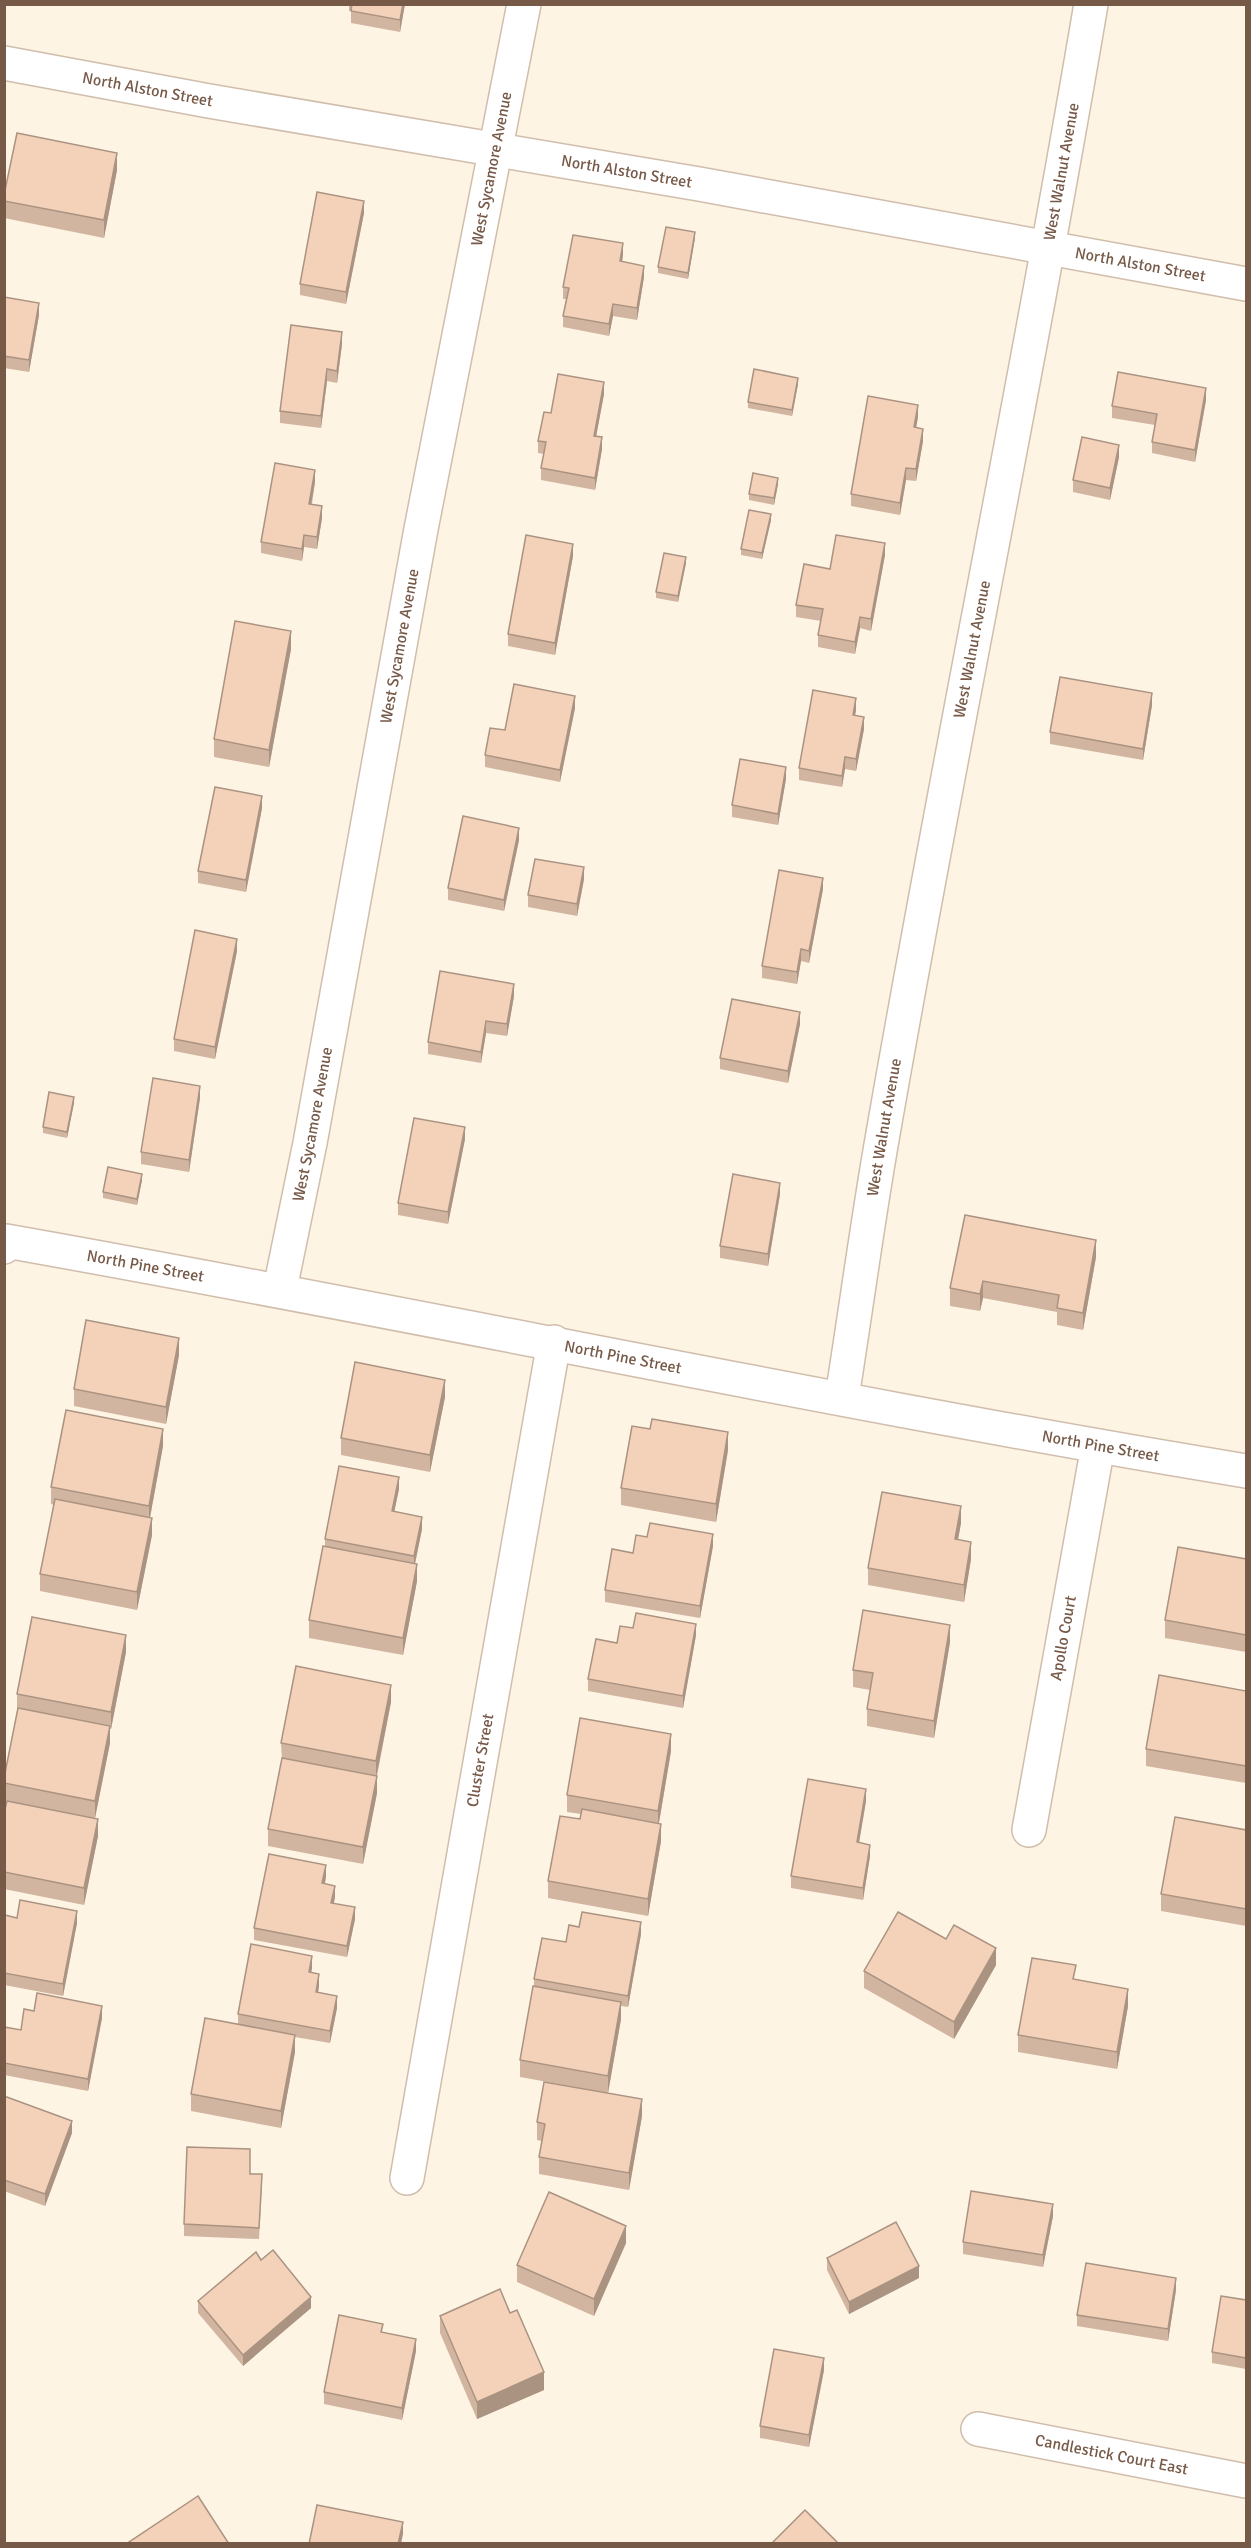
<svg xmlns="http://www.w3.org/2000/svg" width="1251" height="2548" viewBox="0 0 1251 2548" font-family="Signika,sans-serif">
  <rect width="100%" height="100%" fill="#fdf4e4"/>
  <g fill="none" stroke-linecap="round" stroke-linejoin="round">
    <defs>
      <g id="minor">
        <path id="s1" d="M4,63l205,38 490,83 547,100"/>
        <path id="s2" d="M4,1247l2,-6c414,73 825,162 1240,230"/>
        <path id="s3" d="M280,1289l30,-146 111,-614 103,-525"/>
        <path id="s4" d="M842,1397c13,-82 24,-164 38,-246 66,-383 146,-763 211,-1147"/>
        <path id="s5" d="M1029,1830l69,-384"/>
        <path id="s6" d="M407,2178l147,-836"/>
        <path id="s7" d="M978,2429l268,52"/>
      </g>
    </defs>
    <!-- minor casing -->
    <use href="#minor" stroke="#d1bdac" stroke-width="36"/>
    <!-- minor -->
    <use href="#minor" stroke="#fff" stroke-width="33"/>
  </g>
  <!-- wall -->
  <g fill="#d2b5a0">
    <path d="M349,4h56l-5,28 -49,-9v-12h-2z"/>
    <path d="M117,170l-13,68 -100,-20v-23z"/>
    <path d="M364,213l-18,91 -46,-9v-11z"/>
    <path d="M695,238l-7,41 -30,-6v-6z"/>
    <path d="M623,255l-1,7 22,15 -7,43 -24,-4 -4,20 -46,-9v-11l3,-17h-3v-12z"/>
    <path d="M4,297l35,18 -10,57 -25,-4z"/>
    <path d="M342,344l-5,39 -10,-2 -6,47 -41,-5v-12z"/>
    <path d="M798,384l-6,32 -44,-8v-6z"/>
    <path d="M604,394l-8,42 6,13 -7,41 -54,-10v-12l3,-14 -6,-1v-12l13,-28z"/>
    <path d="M1206,400l-11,62 -43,-9v-11l3,-17 -43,-7v-12z"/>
    <path d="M918,417l-2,11 7,13 -7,40 -10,-1 -6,35 -49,-9v-12z"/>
    <path d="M1119,457l-9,43 -37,-8v-12z"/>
    <path d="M315,482l-3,22 10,14 -5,31 -13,-2 -2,14 -41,-8v-11z"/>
    <path d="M778,484l-4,21 -25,-5v-6z"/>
    <path d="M771,520l-9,39 -21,-4v-6z"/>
    <path d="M885,555l-14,76 -11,-3 -5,26 -37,-7v-12l3,-14 -25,-4v-12l34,-36z"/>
    <path d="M573,556l-18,99 -47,-9v-12z"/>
    <path d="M686,563l-8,39 -22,-4v-6z"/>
    <path d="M291,649l-22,118 -55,-10v-18z"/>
    <path d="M1152,705l-9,55 -93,-16v-12z"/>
    <path d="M575,708l-15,74 -75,-15v-12l20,-25z"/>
    <path d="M856,710l-1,5 9,14 -8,42 -11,-2 -3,18 -43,-7v-12z"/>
    <path d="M786,779l-8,46 -46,-8v-12z"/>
    <path d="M262,808l-16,84 -48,-9v-12z"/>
    <path d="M519,840l-15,71 -56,-11v-12z"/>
    <path d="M584,879l-7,37 -49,-9v-12z"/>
    <path d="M823,889l-14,74 -8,-2 -4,23 -35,-6v-12z"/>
    <path d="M237,951l-22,108 -41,-8v-12z"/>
    <path d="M514,996l-7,40 -21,-3 -5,30 -53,-9v-12z"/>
    <path d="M800,1024l-12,59 -68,-14v-11z"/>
    <path d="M200,1098l-11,74 -48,-8v-12z"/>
    <path d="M74,1103l-7,35 -24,-5v-6z"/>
    <path d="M465,1139l-17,85 -50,-9v-12z"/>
    <path d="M142,1180l-5,25 -34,-7v-6z"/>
    <path d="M780,1194l-12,72 -48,-8v-12z"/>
    <path d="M1096,1257l-13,73 -26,-5v-13l-74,-14 -3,13 -30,-5v-18z"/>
    <path d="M179,1355l-13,69 -92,-18v-17z"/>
    <path d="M445,1397l-15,75 -89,-17v-17z"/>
    <path d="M163,1446l-13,71 2,18 -15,75 -97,-19v-17l14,-69 -3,-1v-17z"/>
    <path d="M728,1450l-12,72 -95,-17v-17z"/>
    <path d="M399,1489l-5,22 28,18 -7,35 2,17 -14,74 -94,-17v-18l16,-74v-7z"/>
    <path d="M961,1523l-3,16 13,20 -7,43 -96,-17v-17z"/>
    <path d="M713,1546l-13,72 -95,-16v-12z"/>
    <path d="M1246,1559v93l-81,-14v-18z"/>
    <path d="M633,1628l63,7 -13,73 -95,-17v-12l29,-36z"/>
    <path d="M950,1642l-16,96 -67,-12v-17l3,-19 -17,-3v-17z"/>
    <path d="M126,1652l-15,77h-1v14l-15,75 3,18 -14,69 -80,-16v-76l3,-12 -3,-1v-22l13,-66v-18z"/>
    <path d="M1246,1691v92l-100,-17v-17z"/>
    <path d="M391,1702l-14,74v17l-14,71 -95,-18v-17l14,-69 -1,-17z"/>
    <path d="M671,1751l-12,72 2,18 -13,75 -100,-18v-17l32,-62 1,-5 -14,-2v-17z"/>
    <path d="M866,1801l-7,42 11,13 -7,44 -72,-12v-12z"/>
    <path d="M1246,1830v96l-85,-15v-17z"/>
    <path d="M326,1877l-1,7 10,13 -1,6 21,16 -8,38 -93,-17v-12z"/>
    <path d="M4,1917l73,6 -14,73 -59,-11z"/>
    <path d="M579,1927l62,7 -13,73 -7,-1v13l-13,74 -88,-16v-17l14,-73v-8z"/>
    <path d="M946,1939l50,26 -42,74 -90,-51v-17z"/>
    <path d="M312,1968l-1,4 8,14 -1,7 19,15 -7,35 -35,-6v15l-14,76 -90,-17v-17l47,-70v-10z"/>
    <path d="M1076,1979l52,27 -11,63 -99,-17v-17z"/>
    <path d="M34,2011l68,7 -14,73 -84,-16v-48l17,3z"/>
    <path d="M4,2096l68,37 -27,73 -41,-15z"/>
    <path d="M642,2116l-13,74 -90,-16v-17l3,-16 -5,-1v-18z"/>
    <path d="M250,2174l12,12 -3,53 -75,-3v-12z"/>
    <path d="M1053,2216l-10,51 -80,-13v-12z"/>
    <path d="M626,2243l-32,73 -77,-34v-17z"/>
    <path d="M827,2258l92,20 -70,36 -22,-44z"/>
    <path d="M261,2260l50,48 -68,58 -45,-53v-12z"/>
    <path d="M1176,2290l-8,51 -91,-15v-11z"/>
    <path d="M1246,2300v69l-34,-6v-11z"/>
    <path d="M440,2316l104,74 -67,29 -37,-86z"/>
    <path d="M383,2333l33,18 -14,69 -78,-16v-12z"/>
    <path d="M824,2370l-15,77 -49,-9v-12z"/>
  </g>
  <!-- shaded-wall -->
  <g fill="#ab9382">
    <path d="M403,4h2l-5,28v-12z"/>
    <path d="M117,153v17l-13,68v-18z"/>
    <path d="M364,201v12l-18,91v-12z"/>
    <path d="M695,232v6l-7,41v-6z"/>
    <path d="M623,243v12l-3,18v-12z"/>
    <path d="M644,266v11l-7,43v-12z"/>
    <path d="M39,303v12l-10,57v-12z"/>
    <path d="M613,304v12l-4,20v-12z"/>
    <path d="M342,332v12l-5,39v-12z"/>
    <path d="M327,369v12l-6,47v-12z"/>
    <path d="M798,378v6l-6,32v-6z"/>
    <path d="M604,382v12l-10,54v-12z"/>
    <path d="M1206,388v12l-11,62v-12z"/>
    <path d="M918,405v12l-4,22v-12z"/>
    <path d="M923,429v12l-7,40v-12z"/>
    <path d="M602,437v12l-7,41v-12z"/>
    <path d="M1119,445v12l-9,43v-12z"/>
    <path d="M906,468v12l-6,35v-12z"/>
    <path d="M315,470v12l-6,34v-12z"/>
    <path d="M778,478v6l-4,21v-7z"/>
    <path d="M322,506v12l-5,31v-12z"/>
    <path d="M771,514v6l-9,39v-6z"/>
    <path d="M304,535v12l-2,14v-12z"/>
    <path d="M885,543v12l-14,76v-12z"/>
    <path d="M573,544v12l-18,99v-12z"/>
    <path d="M686,557v6l-8,39v-6z"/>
    <path d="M860,617v11l-5,26v-12z"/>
    <path d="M291,631v18l-22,118v-17z"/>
    <path d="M1152,693v12l-9,55v-11z"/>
    <path d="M575,696v12l-15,74v-12z"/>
    <path d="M856,698v12l-3,17v-12z"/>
    <path d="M864,717v12l-8,42v-12z"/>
    <path d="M845,757v12l-3,18v-11z"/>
    <path d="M786,767v12l-8,46v-11z"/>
    <path d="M262,796v12l-16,84v-12z"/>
    <path d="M519,828v12l-15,71v-11z"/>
    <path d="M584,867v12l-7,37v-12z"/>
    <path d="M823,878v11l-14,74v-12z"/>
    <path d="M237,939v12l-22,108v-12z"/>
    <path d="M801,949v12l-4,23v-12z"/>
    <path d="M514,984v12l-7,40v-12z"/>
    <path d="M800,1012v12l-12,59v-12z"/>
    <path d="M486,1021v12l-5,30v-11z"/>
    <path d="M200,1086v12l-11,74v-12z"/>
    <path d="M74,1097v6l-7,35v-6z"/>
    <path d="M465,1127v12l-17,85v-12z"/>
    <path d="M142,1174v6l-5,25v-6z"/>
    <path d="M780,1183v11l-12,72v-12z"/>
    <path d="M1096,1240v17l-13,73v-17z"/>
    <path d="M983,1281v17l-3,13v-17z"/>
    <path d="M179,1338v17l-13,69v-17z"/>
    <path d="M445,1380v17l-15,75v-17z"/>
    <path d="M163,1429v17l-14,77v-17z"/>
    <path d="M728,1432v18l-12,72v-18z"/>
    <path d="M399,1477v12l-7,34v-12z"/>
    <path d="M961,1506v17l-6,33v-17z"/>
    <path d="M422,1517v12l-8,39v-12z"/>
    <path d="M152,1518v17l-15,75v-18z"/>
    <path d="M713,1534v12l-13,72v-12z"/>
    <path d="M971,1542v17l-7,43v-17z"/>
    <path d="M417,1564v17l-14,74v-17z"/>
    <path d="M696,1624v11l-13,73v-12z"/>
    <path d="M950,1625v17l-16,96v-17z"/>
    <path d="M126,1635v17l-15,77v-17z"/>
    <path d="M391,1685v17l-15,76v-17z"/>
    <path d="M110,1726v17l-15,75v-17z"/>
    <path d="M671,1734v17l-13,77v-17z"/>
    <path d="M377,1776v17l-14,71v-17z"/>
    <path d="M866,1789v12l-9,53v-12z"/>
    <path d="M98,1819v17l-14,69v-17z"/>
    <path d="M661,1824v17l-13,75v-17z"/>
    <path d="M870,1845v11l-7,44v-12z"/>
    <path d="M326,1865v12l-4,18v-12z"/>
    <path d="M335,1886v11l-4,18v-12z"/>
    <path d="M355,1907v12l-8,38v-11z"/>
    <path d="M77,1911v12l-14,73v-12z"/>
    <path d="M641,1922v12l-13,73v-11z"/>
    <path d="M996,1948v17l-42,74v-17z"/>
    <path d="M312,1956v12l-3,16v-12z"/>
    <path d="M319,1974v12l-3,18v-12z"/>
    <path d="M1128,1989v17l-11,63v-17z"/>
    <path d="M337,1996v12l-7,35v-12z"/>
    <path d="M621,2002v17l-13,74v-17z"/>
    <path d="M102,2006v12l-14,73v-12z"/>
    <path d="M295,2035v17l-14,76v-17z"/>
    <path d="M642,2099v17l-13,74v-17z"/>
    <path d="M72,2121v12l-27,73v-12z"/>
    <path d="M1053,2204v12l-10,51v-12z"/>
    <path d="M626,2226v17l-32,73v-17z"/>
    <path d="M919,2266v12l-70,36v-12z"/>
    <path d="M1176,2278v12l-8,51v-12z"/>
    <path d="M311,2297v11l-68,58v-11z"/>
    <path d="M416,2339v12l-14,69v-12z"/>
    <path d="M824,2358v12l-15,77v-12z"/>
    <path d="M544,2372v18l-67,29v-17z"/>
    <path d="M403,2522v12l-2,10h-3z"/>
  </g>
  <!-- building -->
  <g fill="#f4d2ba" stroke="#ab9382" stroke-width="1.5">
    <path d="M352,4h51l-3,16 -49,-9z"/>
    <path d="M17,133l100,20 -13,67 -100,-19v-6z"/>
    <path d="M317,192l47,9 -18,91 -46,-8z"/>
    <path d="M666,227l29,5 -7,41 -30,-6z"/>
    <path d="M573,235l50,8 -3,18 24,5 -7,42 -24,-4 -4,20 -46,-8 6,-28 -6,-1z"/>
    <path d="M4,297l35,6 -10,57 -25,-4z"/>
    <path d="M291,325l51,7 -5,39 -10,-2 -6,47 -41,-5z"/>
    <path d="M754,369l44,9 -6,32 -44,-8z"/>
    <path d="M1118,372l88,16 -11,62 -43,-8 5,-28 -45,-8z"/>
    <path d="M558,374l46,8 -10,54 8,1 -7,41 -54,-10 5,-26 -8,-1 6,-29 7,1z"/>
    <path d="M868,396l50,9 -4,22 9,2 -7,40 -10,-1 -6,35 -49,-9z"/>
    <path d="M1082,437l37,8 -9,43 -37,-8z"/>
    <path d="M275,463l40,7 -6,34 13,2 -5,31 -13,-2 -2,14 -41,-7z"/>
    <path d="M753,473l25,5 -4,20 -25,-4z"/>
    <path d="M749,510l22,4 -9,39 -21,-4z"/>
    <path d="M526,535l47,9 -18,99 -47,-9z"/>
    <path d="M836,535l49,8 -14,76 -11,-2 -5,25 -37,-7 5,-26 -27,-4 8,-41 26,5z"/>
    <path d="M664,553l22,4 -8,39 -22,-4z"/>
    <path d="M235,621l56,10 -22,119 -55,-11z"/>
    <path d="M1060,677l92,16 -9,56 -93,-17z"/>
    <path d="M514,684l61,12 -15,74 -75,-15 5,-27 15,2z"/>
    <path d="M813,690l43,8 -3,17 11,2 -8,42 -11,-2 -3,19 -43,-8z"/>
    <path d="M740,759l46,8 -8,47 -46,-9z"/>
    <path d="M215,787l47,9 -16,84 -48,-9z"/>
    <path d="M463,816l56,12 -15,72 -56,-12z"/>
    <path d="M535,859l49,8 -7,37 -49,-9z"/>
    <path d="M779,870l44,8 -14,73 -8,-2 -4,23 -35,-6z"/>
    <path d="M195,930l42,9 -22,108 -41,-8z"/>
    <path d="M440,971l74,13 -7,40 -21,-3 -5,31 -53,-10z"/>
    <path d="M732,999l68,13 -12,59 -68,-13z"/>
    <path d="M153,1078l47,8 -11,74 -48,-8z"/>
    <path d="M49,1092l25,5 -7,35 -24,-5z"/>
    <path d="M414,1118l51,9 -17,85 -50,-9z"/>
    <path d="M108,1167l34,7 -5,25 -34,-7z"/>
    <path d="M733,1174l47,9 -12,71 -48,-8z"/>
    <path d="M965,1215l131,25 -13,73 -26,-5 2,-13 -76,-14 -3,13 -30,-6z"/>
    <path d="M86,1320l93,18 -13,69 -92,-18z"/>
    <path d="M355,1362l90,18 -15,75 -89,-17z"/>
    <path d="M66,1410l97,19 -14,77 -98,-19z"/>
    <path d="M652,1419l76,13 -12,72 -95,-16 11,-62 18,3z"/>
    <path d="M339,1466l60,11 -7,34 30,6 -8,39 -89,-17z"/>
    <path d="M882,1492l79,14 -6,33 16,3 -7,43 -96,-17z"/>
    <path d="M55,1499l97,19 -15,74 -97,-18z"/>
    <path d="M650,1523l63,11 -13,72 -95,-16 7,-41 21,4 3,-18 11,2z"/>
    <path d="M323,1546l94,18 -14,74 -94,-18z"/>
    <path d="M1178,1547l68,12v76l-81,-15z"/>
    <path d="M863,1610l87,15 -16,96 -67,-12 6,-36 -20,-3z"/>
    <path d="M636,1613l60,11 -13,72 -95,-17 8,-40 21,4 3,-17 13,2z"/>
    <path d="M32,1617l94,18 -15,77 -94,-18z"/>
    <path d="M296,1666l95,19 -15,76 -95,-18z"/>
    <path d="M1159,1675l87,16v75l-100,-17z"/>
    <path d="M18,1708l92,18 -15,75 -91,-18v-5z"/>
    <path d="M580,1718l91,16 -13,77 -91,-16z"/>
    <path d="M282,1758l95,18 -14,71 -95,-18z"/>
    <path d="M808,1779l58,10 -9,53 13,3 -7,43 -72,-12z"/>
    <path d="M7,1801l91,18 -14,69 -80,-16v-59z"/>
    <path d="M582,1809l79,15 -13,75 -100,-18 12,-65 20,3z"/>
    <path d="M1175,1817l71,13v79l-85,-15z"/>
    <path d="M269,1854l57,11 -4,18 13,3 -4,17 24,4 -8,39 -93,-18z"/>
    <path d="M20,1900l57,11 -14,73 -59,-11 1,-58 12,3z"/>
    <path d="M582,1912l59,10 -13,74 -94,-17 8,-41 24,4 3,-17 10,2z"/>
    <path d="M898,1912l48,27 8,-14 42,23 -42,74 -90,-51z"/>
    <path d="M251,1944l61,12 -3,16 10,2 -3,18 21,4 -7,35 -92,-17z"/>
    <path d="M1032,1958l44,7 -3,14 55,10 -11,63 -99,-17z"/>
    <path d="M533,1986l88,16 -13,74 -88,-16z"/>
    <path d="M37,1993l65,13 -14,73 -84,-16v-36l17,3 3,-21 10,2z"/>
    <path d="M205,2018l90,17 -14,76 -90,-17z"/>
    <path d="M544,2082l98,17 -13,74 -90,-16 6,-33 -8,-2z"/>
    <path d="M4,2096l68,25 -27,73 -41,-14z"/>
    <path d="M187,2147l63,2v25h12l-3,54 -75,-4z"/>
    <path d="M971,2191l82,13 -10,51 -80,-13z"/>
    <path d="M549,2192l77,34 -32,73 -77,-34z"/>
    <path d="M896,2222l23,44 -70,36 -22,-44z"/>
    <path d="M273,2250l38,47 -68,58 -45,-54 58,-49 5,8z"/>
    <path d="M1086,2263l90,15 -8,51 -91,-14z"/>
    <path d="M500,2289l10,24 7,-3 27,62 -67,30 -37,-86z"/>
    <path d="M1221,2296l25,4v58l-34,-6z"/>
    <path d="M339,2315l44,9 -2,8 35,7 -14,69 -78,-16z"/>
    <path d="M774,2349l50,9 -15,77 -49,-9z"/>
    <path d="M198,2496l31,48h-103z"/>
    <path d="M317,2505l86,17 -5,22h-89z"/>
    <path d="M805,2510l34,34h-68z"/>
  </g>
  <g text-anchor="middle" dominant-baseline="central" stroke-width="4.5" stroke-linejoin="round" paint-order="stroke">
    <!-- street labels -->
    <g font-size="16" fill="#775948" stroke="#fff8ec">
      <text stroke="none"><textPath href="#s1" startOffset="146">North Alston Street</textPath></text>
      <text stroke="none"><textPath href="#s3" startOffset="1140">West Sycamore Avenue</textPath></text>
      <text stroke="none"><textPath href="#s1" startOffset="632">North Alston Street</textPath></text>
      <text stroke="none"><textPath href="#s4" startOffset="1245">West Walnut Avenue</textPath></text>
      <text stroke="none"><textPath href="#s1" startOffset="1154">North Alston Street</textPath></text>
      <text stroke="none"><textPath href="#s3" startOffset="654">West Sycamore Avenue</textPath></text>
      <text stroke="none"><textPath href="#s4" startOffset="759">West Walnut Avenue</textPath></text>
      <text stroke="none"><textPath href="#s3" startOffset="168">West Sycamore Avenue</textPath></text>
      <text stroke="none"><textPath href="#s4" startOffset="273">West Walnut Avenue</textPath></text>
      <text stroke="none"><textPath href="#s2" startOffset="148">North Pine Street</textPath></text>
      <text stroke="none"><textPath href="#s2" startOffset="634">North Pine Street</textPath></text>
      <text stroke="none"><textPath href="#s2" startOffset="1120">North Pine Street</textPath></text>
      <text stroke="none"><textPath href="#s5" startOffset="195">Apollo Court</textPath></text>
      <text stroke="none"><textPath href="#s6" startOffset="424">Cluster Street</textPath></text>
      <text stroke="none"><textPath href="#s7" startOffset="136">Candlestick Court East</textPath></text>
    </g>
  </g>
  <!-- border -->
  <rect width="1251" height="2548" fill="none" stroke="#775948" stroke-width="12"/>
</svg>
